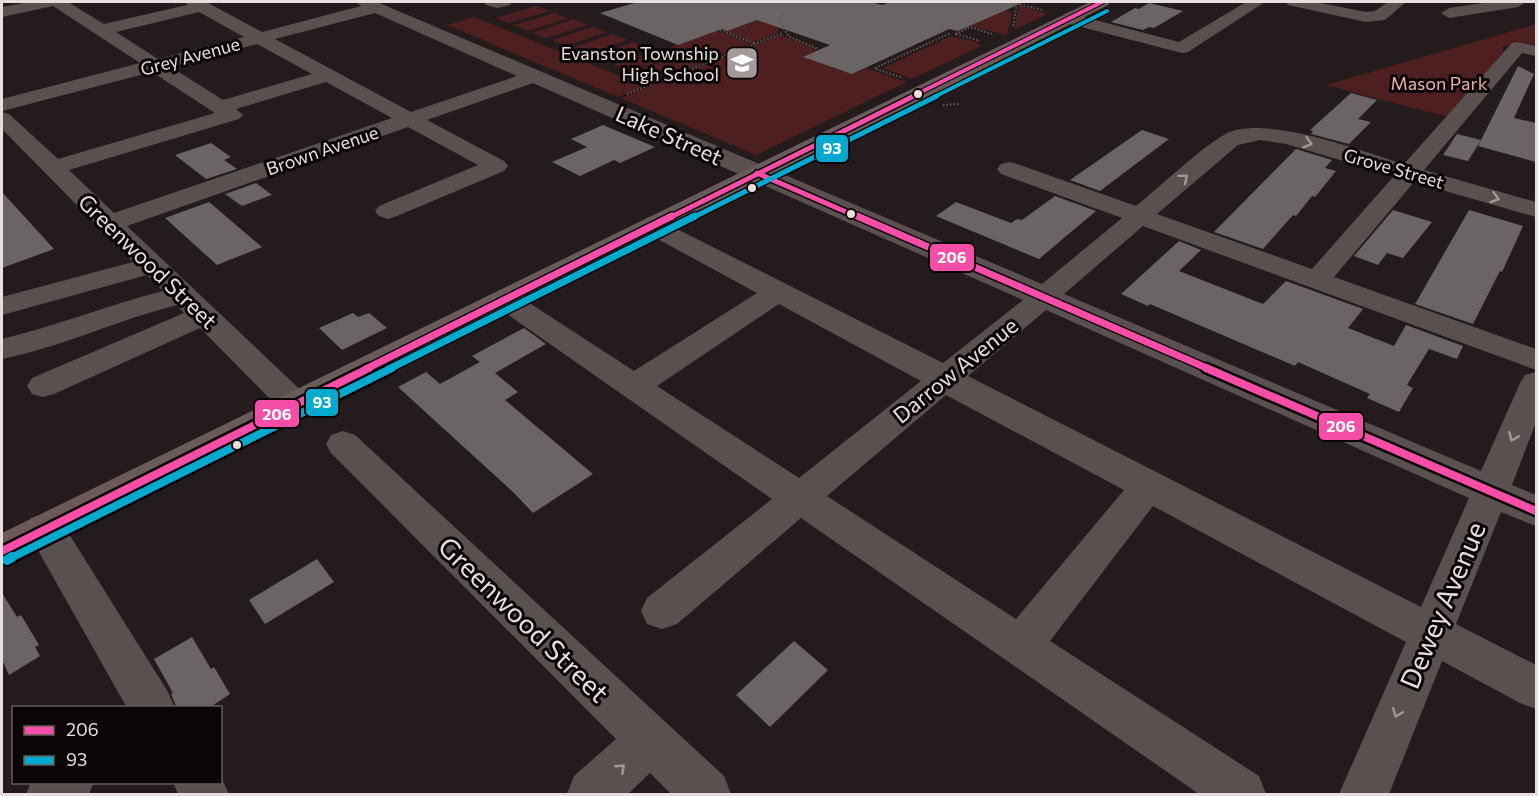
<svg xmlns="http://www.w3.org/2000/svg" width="1538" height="796" viewBox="0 0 1538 796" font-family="Commissioner,sans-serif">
  <rect width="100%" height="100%" fill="#241c1c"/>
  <!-- green -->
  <g fill="#4e1f20">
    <path d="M1019,5l28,9 -33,16z"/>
    <path d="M536,6l14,5 -41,12 -13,-5z"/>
    <path d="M1005,10l7,2 -5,23 -37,-9z"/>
    <path d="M554,13l14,5 -40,13 -14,-6z"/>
    <path d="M775,13l3,20 -23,9 -30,-11z"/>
    <path d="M474,17l148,60 61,-24 -14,-5 48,-17 34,12 -133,54 -171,-72z"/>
    <path d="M573,19l14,6 -40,13 -15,-5z"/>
    <path d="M1536,24v21l-16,-3 -17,5v7l-55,63 -122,-32z"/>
    <path d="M592,27l15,5 -41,14 -14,-6z"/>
    <path d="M612,34l16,6 -41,14 -15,-6z"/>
    <path d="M781,35l37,15 -14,7 48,17 14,-6 41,14 -151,73 -135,-57z"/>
    <path d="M951,36l25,6 5,4 -69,33 -29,-11z"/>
    <path d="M633,42l16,6 -41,15 -16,-6z"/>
    <path d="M654,50l17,6 -40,16 -17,-7z"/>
  </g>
  <!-- building -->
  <g fill="#6a6464">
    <path d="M638,2h232l12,3 9,-3h133l-66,29 -9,-2 -97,45 -49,-17 27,-12 -73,-25 -30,11 -5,-2 -44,16 -78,-32z"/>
    <path d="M1149,3l34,8 -29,17 -5,-1 -6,3 -32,-8 24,-14 4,1z"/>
    <path d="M1518,66l16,8 -20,44 22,5v39l-58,-16z"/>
    <path d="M1351,93l26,7 -19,19 13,3 -22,22 -38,-10 2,-3 -3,-1z"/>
    <path d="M603,125l52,22 -35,16 -6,-3 -34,16 -28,-14 35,-15 -16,-8z"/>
    <path d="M1142,130l27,9 -69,52 -30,-11z"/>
    <path d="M1457,134l24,6 -13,21 -25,-6z"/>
    <path d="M211,143l20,14 -7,3 13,9 -31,10 -31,-24z"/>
    <path d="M1296,149l36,11 -7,8 11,3 -21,26 -3,-1 -16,20 -3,-1 -30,34 -49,-17z"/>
    <path d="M256,183l16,12 -30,11 -17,-12z"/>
    <path d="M2,192l52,57 -52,19z"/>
    <path d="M1055,196l41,15 -57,48 -103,-43 20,-14 55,21 6,-4 5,1z"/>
    <path d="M209,202l53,45 -45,18 -52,-47z"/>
    <path d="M1393,210l39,12 -29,36 -16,-5 -9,12 -24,-9z"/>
    <path d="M1469,210l54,16 -21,46 -2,-1 -27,53 -58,-20z"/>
    <path d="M1179,241l22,9 -22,21 84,33 23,-23 77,28 -15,19 46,18 12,-21 57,21 -6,13 -28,-10 -22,36 6,3 -14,24 -32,-14 3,-4 -72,-32 -3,4 -145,-62 -2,2 -27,-12z"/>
    <path d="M353,313l5,4 11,-4 18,15 -45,22 -23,-22z"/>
    <path d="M524,328l22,16 -51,29 23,19 -13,8 88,74 -60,39 -19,-20 -116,-106 28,-15 14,12 40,-22 -8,-6z"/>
    <path d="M317,559l17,23 -69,42 -16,-24z"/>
    <path d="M2,593l15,24 4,-2 18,30 -4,2 5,9 -31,19 -7,-15z"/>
    <path d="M192,637l19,32 3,-2 16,27 -21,14h-32l-6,-14 2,-1 -19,-34z"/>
    <path d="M794,641l34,29 -58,57 -34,-32z"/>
  </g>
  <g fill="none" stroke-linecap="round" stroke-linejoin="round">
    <!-- path -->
    <g stroke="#635959" stroke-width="2" stroke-dasharray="1.5 2" stroke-linecap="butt">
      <path d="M1010,2l32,8"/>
      <path d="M784,14l-5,5 9,17 30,13"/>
      <path d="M1013,26l4,-23"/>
      <path d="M720,30l34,13"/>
      <path d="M955,34l15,-7 22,7"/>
      <path d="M956,34l24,7"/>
      <path d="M875,68l76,-35"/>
      <path d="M876,69l27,9"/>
      <path d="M627,94l156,-61"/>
      <path d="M943,105l16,-1"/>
    </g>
    <!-- minor -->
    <g fill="#5b5050" fill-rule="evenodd">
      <path d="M29,2h39l36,22 83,-19 -2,-3 23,1 54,29 99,-26 -5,-4h21l665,282 80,-66 -121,-44 -4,-5 4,-5 8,-2 8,2 119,42c26,-21 58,-52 86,-70 38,-25 140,16 182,28l108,-121 6,-1 18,4v10l-14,-3 -98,117 112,32v15l-122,-35 -80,95 202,72v21l-393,-144 -79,68 417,177 39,-88 5,-8 11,-3v50l-24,63 24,10v31l-35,-14 -45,112 80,41v44l-16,-6 -78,-42 -53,133h-50l67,-152 -253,-136 -103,135 209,135 7,18h-67l-398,-276 -124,106 -15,5 -15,-5 -6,-13 6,-13 125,-99 -278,-194 -4,-6 4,-6 10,-3 10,3 120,78 123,-78 -114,-62 -4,-5 4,-5 9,-3 9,3 282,142 80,-63 -490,-217 -106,37 77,41 4,5 -4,5 -107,45 -9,3 -9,-3 -4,-5 4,-5 99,-41 -70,-38 -281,99 180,170 5,8 -5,8 -12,3 -12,-3 -83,-84 -146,66 -11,3 -11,-3 -5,-8 5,-8 152,-65 -7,-8c-60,15 -115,42 -175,54v-20c54,-13 106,-34 161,-48l-16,-16 -145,40v-18l131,-35 -131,-133v-17l7,2 49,45 157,-46 -63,-41 -150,39v-12l138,-36 -87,-57 -51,11v-10zM199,12l45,25 -86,22 -42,-27zM375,13l142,63 -106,36 -136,-73zM257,44l55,30 -89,26 -52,-33zM326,82l66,36 -278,95 -45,-43 170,-51 4,-4 -7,-6zM1260,140l26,4 108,32 -82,93 -155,-55 81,-69zM779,304l142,77 -122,97 -142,-92zM1046,310l423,188 -48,109 -453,-231zM946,395l178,95 -108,129 -189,-123z"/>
      <path d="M484,2h28l-2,3 -13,3 -11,-3z"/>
      <path d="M1246,2h19l-77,50 -6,1 -120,-31 -2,-4 8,-5 111,29z"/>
      <path d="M1286,2h29l51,10 9,-1 13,-9h18l-21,18 -19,2 -78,-17z"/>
      <path d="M1490,2h36l-8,5 -69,11 -8,-5 8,-5z"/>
      <path d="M343,431l12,4 369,341 7,18h-60l-21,-21 -22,21h-61l7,-18 42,-37 -285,-286 -5,-9 5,-9z"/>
      <path d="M45,514l14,4 109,174 7,16h-48l-101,-179 5,-11z"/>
      <path d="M220,775l9,19h-51l-5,-12h47z"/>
      <path d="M31,782h63l-5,12h-63z"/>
    </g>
    <!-- major -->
    <path fill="#6a5a5a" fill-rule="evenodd" d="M1090,2h20l-2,3 -1092,557 -14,5v-34z"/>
    <defs>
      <path id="bus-1-far3" d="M911,97l191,-95"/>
      <g id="bus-1-far2">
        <path d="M757,173l103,45"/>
        <path d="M669,218l245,-122"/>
      </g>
      <g id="bus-1-far1">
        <path d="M857,216l352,153"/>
        <path d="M366,369l306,-153"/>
      </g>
      <g id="bus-1">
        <path d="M1206,368l330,143"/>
        <path d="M2,551l367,-183"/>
      </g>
      <path id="bus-2-far4" d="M934,97l173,-86"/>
      <path id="bus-2-far3" d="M692,218l245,-122"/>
      <path id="bus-2-far2" d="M389,369l306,-153"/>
      <path id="bus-2-far1" d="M9,559l383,-191"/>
      <path id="bus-2" d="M7,560l5,-3"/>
    </defs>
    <!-- bus-1-far3 casing -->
    <use href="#bus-1-far3" stroke="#0b0606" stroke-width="6"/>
    <!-- bus-1-far2 casing -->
    <use href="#bus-1-far2" stroke="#0b0606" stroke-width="8"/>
    <!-- bus-1-far1 casing -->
    <use href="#bus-1-far1" stroke="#0b0606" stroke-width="10"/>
    <!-- bus-1 casing -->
    <use href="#bus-1" stroke="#0b0606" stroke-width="13"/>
    <!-- bus-2-far4 casing -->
    <use href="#bus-2-far4" stroke="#0b0606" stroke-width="6"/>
    <!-- bus-2-far3 casing -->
    <use href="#bus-2-far3" stroke="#0b0606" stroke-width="8"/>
    <!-- bus-2-far2 casing -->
    <use href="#bus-2-far2" stroke="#0b0606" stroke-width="10"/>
    <!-- bus-2-far1 casing -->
    <use href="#bus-2-far1" stroke="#0b0606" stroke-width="13"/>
    <!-- bus-2 casing -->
    <use href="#bus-2" stroke="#0b0606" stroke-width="14"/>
    <!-- bus-1-far3 -->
    <use href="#bus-1-far3" stroke="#f54da8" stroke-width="4"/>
    <!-- bus-1-far2 -->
    <use href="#bus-1-far2" stroke="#f54da8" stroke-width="5"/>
    <!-- bus-1-far1 -->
    <use href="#bus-1-far1" stroke="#f54da8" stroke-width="7"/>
    <!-- bus-1 -->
    <use href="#bus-1" stroke="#f54da8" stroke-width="8"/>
    <!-- bus-2-far4 -->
    <use href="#bus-2-far4" stroke="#00a9ce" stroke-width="4"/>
    <!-- bus-2-far3 -->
    <use href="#bus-2-far3" stroke="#00a9ce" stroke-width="5"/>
    <!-- bus-2-far2 -->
    <use href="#bus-2-far2" stroke="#00a9ce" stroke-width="7"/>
    <!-- bus-2-far1 -->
    <use href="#bus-2-far1" stroke="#00a9ce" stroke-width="8"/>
    <!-- bus-2 -->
    <use href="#bus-2" stroke="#00a9ce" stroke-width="10"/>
  </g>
  <!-- one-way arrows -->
  <defs><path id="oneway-chevron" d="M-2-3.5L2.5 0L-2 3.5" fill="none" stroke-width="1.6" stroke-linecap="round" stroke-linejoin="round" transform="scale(1.5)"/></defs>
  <g stroke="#a29797">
    <use href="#oneway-chevron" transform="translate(1308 143) rotate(16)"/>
    <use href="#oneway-chevron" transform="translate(1184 178) rotate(-40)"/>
    <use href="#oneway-chevron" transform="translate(1495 198) rotate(16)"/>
    <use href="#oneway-chevron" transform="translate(1513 437) rotate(113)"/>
    <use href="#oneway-chevron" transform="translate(1397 713) rotate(112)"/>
    <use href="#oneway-chevron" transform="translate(621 768) rotate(-43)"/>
  </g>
  <!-- icons -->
  <defs>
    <symbol id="school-square" viewBox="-11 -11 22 22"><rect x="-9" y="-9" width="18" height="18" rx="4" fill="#a49a9a" stroke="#0b0606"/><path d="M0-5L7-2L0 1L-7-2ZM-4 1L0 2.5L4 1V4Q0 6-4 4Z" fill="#fff"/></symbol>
  </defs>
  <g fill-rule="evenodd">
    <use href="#school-square" x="723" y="44" width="38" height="38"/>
  </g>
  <!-- markers -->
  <g fill="#e9dede" stroke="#0b0606" stroke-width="2">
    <circle cx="918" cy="94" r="5"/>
    <circle cx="752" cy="188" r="5"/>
    <circle cx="851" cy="214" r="5"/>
    <circle cx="237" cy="445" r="5"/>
  </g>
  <g text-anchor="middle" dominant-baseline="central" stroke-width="6" stroke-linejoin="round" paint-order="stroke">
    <!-- far-poi labels -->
    <g font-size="18" fill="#e9dede" stroke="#0b0606" text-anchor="end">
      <text x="719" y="53">Evanston Township<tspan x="719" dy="21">High School</tspan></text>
    </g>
    <!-- far-street labels -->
    <g font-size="18" fill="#e9dede" stroke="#0b0606">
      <text transform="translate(190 56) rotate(-15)">Grey Avenue</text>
      <text transform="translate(322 150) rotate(-19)">Brown Avenue</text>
      <text transform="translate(1394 168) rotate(16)">Grove Street</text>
    </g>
    <!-- far-park labels -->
    <g font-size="18" fill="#f1acaa" stroke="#0b0606">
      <text x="1439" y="83">Mason Park</text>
    </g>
    <!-- street labels -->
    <g font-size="22" fill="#e9dede" stroke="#0b0606">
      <text transform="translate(669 135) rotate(24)">Lake Street</text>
      <text transform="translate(148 261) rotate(44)">Greenwood Street</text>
      <text transform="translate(955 370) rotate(-39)">Darrow Avenue</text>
    </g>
    <!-- near-street labels -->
    <g font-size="27" fill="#e9dede" stroke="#0b0606">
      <text transform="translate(1442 605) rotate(-67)">Dewey Avenue</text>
      <text transform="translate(524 619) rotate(44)">Greenwood Street</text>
    </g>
  </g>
  <g stroke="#0b0606" stroke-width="2">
    <rect x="815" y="134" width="34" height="29" rx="6" fill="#00a9ce"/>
    <rect x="929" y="243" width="46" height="29" rx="6" fill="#f54da8"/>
    <rect x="305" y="388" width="34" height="29" rx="6" fill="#00a9ce"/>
    <rect x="254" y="399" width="46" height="29" rx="6" fill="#f54da8"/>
    <rect x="1318" y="412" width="46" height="29" rx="6" fill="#f54da8"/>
  </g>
  <g font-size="16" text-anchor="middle" font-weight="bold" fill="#fff">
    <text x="832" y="154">93</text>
    <text x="952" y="263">206</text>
    <text x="322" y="408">93</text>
    <text x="277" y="420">206</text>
    <text x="1341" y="432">206</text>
  </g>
  <!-- border -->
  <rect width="1538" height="796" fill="none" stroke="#e9dede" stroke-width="6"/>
  <!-- legend -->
  <rect x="12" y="706" width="210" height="78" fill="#0b0606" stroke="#645c5c" stroke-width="1.5"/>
  <rect x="24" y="726" width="30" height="9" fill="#f54da8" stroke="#645c5c" stroke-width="1.5"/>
  <text x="66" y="736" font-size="18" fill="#e9dede">206</text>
  <rect x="24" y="756" width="30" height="9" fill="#00a9ce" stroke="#645c5c" stroke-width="1.5"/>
  <text x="66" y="766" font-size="18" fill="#e9dede">93</text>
</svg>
